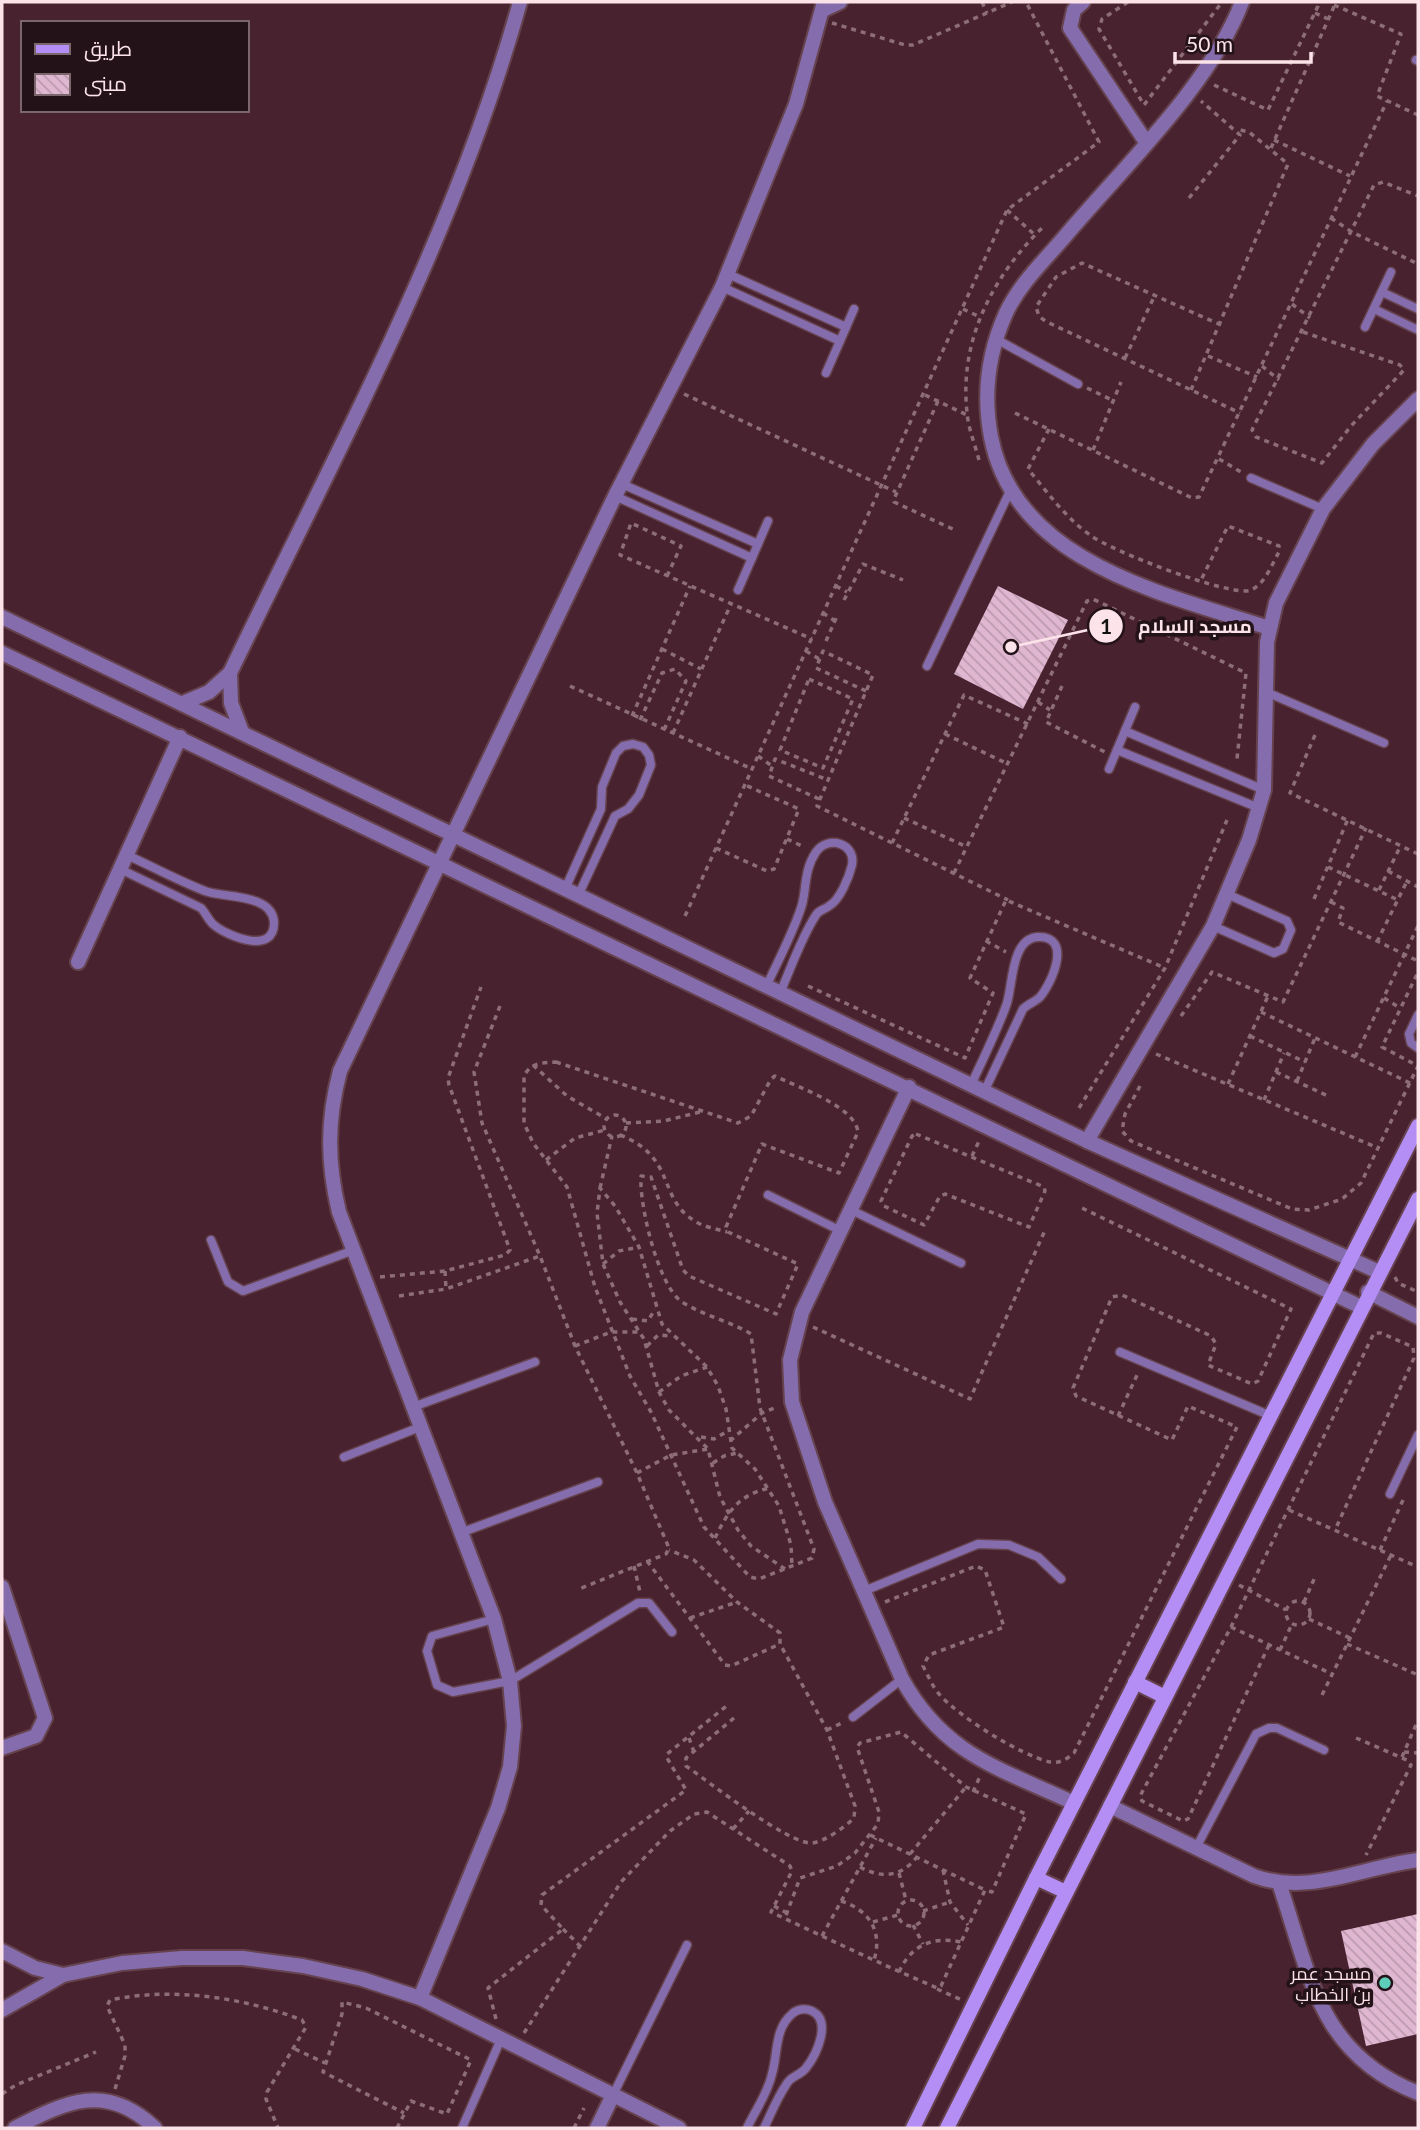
<svg xmlns="http://www.w3.org/2000/svg" width="1420" height="2130" viewBox="0 0 1420 2130" font-family="Lato,Cairo,sans-serif">
  <defs>
    <pattern id="building-back-hatch" width="6" height="6" patternUnits="userSpaceOnUse" patternTransform="scale(1.75)"><rect width="6" height="6" fill="#e0b7d1"/><path d="M-1 5l2 2M0 0l6 6M5-1l2 2" fill="none" stroke="#bb9aae"/></pattern>
  </defs>
  <rect width="100%" height="100%" fill="#48232f"/>
  <!-- building -->
  <g fill="url(#building-back-hatch)">
    <path d="M998,586l70,34 -45,89 -69,-35z"/>
    <path d="M1418,1914v120l-52,12 -25,-115z"/>
  </g>
  <g fill="none" stroke-linecap="round" stroke-linejoin="round">
    <defs>
      <g id="lane">
        <path d="M1416,60l2,1"/>
        <path d="M728,274l118,53"/>
        <path d="M722,287l118,54"/>
        <path d="M1382,292l36,17"/>
        <path d="M1374,309l44,21"/>
        <path d="M1365,327l26,-55"/>
        <path d="M996,339l82,45"/>
        <path d="M826,373l28,-64"/>
        <path d="M1251,478l72,31"/>
        <path d="M622,484l136,60"/>
        <path d="M615,496l137,62"/>
        <path d="M738,590l30,-69"/>
        <path d="M927,666l83,-175"/>
        <path d="M1266,692l118,51"/>
        <path d="M1125,731l139,59"/>
        <path d="M1117,750l142,58"/>
        <path d="M1109,769l26,-62"/>
        <path d="M120,869l81,39c5,5 7,12 13,17 13,11 61,31 60,-3 -2,-29 -52,-24 -69,-31 -26,-10 -52,-24 -78,-36"/>
        <path d="M565,889l36,-80 1,-22 14,-34 7,-7 10,-2 10,3 6,8 2,10 -12,30 -11,14 -13,7 -37,80"/>
        <path d="M1213,926l61,27 9,-4 8,-19 -4,-9 -60,-27"/>
        <path d="M766,987c12,-26 26,-52 35,-79 6,-17 2,-37 15,-56 12,-17 40,-9 36,13 -3,12 -12,35 -23,41 -5,4 -10,4 -13,9 -15,23 -25,53 -36,78"/>
        <path d="M1418,1015l-9,19 2,9 7,5"/>
        <path d="M971,1085c12,-26 25,-52 35,-79 7,-17 4,-68 32,-69 35,-1 14,46 2,60 -5,5 -12,7 -17,12l-39,83"/>
        <path d="M768,1195l71,35"/>
        <path d="M849,1209l112,54"/>
        <path d="M211,1240l17,42 15,9 111,-41"/>
        <path d="M1120,1352l151,64"/>
        <path d="M413,1407l122,-45"/>
        <path d="M344,1457l76,-30"/>
        <path d="M1390,1494l28,-59"/>
        <path d="M460,1533l138,-51"/>
        <path d="M864,1591l114,-47 31,1 29,12 23,22"/>
        <path d="M494,1619l-62,17 -5,15 10,34 16,7 57,-11 128,-78h11l23,29"/>
        <path d="M853,1717l49,-38"/>
        <path d="M1196,1848l60,-114 13,-6h8l47,22"/>
        <path d="M613,2095l74,-150"/>
        <path d="M462,2128l39,-89"/>
        <path d="M747,2128c8,-17 21,-35 25,-54 6,-19 2,-45 20,-60 5,-5 13,-6 20,-3 20,10 5,43 -6,57 -6,8 -16,8 -20,17 -9,13 -15,29 -22,43"/>
      </g>
      <g id="street">
        <path d="M1083,2l-9,8 -4,18 76,114"/>
        <path d="M1242,2c-30,80 -119,166 -175,232 -21,25 -47,49 -61,79 -18,40 -23,82 -15,124 24,126 174,157 278,191"/>
        <path d="M823,10l17,-8"/>
        <path d="M2,617l1085,524 292,131"/>
        <path d="M2,653l1359,654"/>
        <path d="M230,673l1,30 11,29"/>
        <path d="M183,703l26,-11 21,-19c105,-219 225,-437 290,-671"/>
        <path d="M78,962l102,-225"/>
        <path d="M909,1087l-107,225 -12,48 2,42 33,100 77,177c42,76 97,89 172,124"/>
        <path d="M1087,1141l126,-215 36,-86 15,-50 3,-148 9,-39 47,-94 50,-65 45,-45"/>
        <path d="M1368,1292l50,25"/>
        <path d="M2,1587l43,131 -9,18 -34,12"/>
        <path d="M1110,1806l144,70c55,20 109,-9 164,-16"/>
        <path d="M1279,1883c31,91 39,171 139,210"/>
        <path d="M2,1951l33,17 28,7"/>
        <path d="M420,1998l78,-190 12,-41 4,-41 -4,-45 -16,-62 -155,-407c-12,-50 -12,-92 1,-141l275,-575 107,-209 74,-183 28,-102"/>
        <path d="M2,2010l61,-35 59,-12 60,-5h61l60,8 59,13 58,19 259,130"/>
        <path d="M15,2128c52,-27 91,-46 140,0"/>
        <path d="M597,2128l16,-33"/>
      </g>
      <g id="secondary">
        <path d="M1135,1682l30,15"/>
        <path d="M1036,1878l30,14"/>
        <path d="M913,2128l123,-250 382,-752"/>
        <path d="M947,2128l471,-929"/>
      </g>
    </defs>
    <!-- lane casing -->
    <use href="#lane" stroke="#65424d" stroke-width="11"/>
    <!-- street casing -->
    <use href="#street" stroke="#65424d" stroke-width="18"/>
    <!-- secondary casing -->
    <use href="#secondary" stroke="#65424d" stroke-width="18"/>
    <!-- path -->
    <g stroke="#8d6d77" stroke-width="3.5" stroke-dasharray="5 5" stroke-linecap="butt">
      <path d="M982,2l5,11"/>
      <path d="M1128,2l-26,17 -3,10 45,76 78,-103"/>
      <path d="M1334,5l67,29 -24,62 41,19"/>
      <path d="M1315,13l13,6"/>
      <path d="M832,23l73,22h8l99,-43"/>
      <path d="M1214,85l54,25 50,-104v-4"/>
      <path d="M1274,140l76,36"/>
      <path d="M1271,148l65,-146"/>
      <path d="M1189,198l51,-63 -39,-34"/>
      <path d="M1007,210l28,25"/>
      <path d="M1331,218l21,14 66,32"/>
      <path d="M1292,304l18,14"/>
      <path d="M963,309l17,8"/>
      <path d="M1221,325l-139,-62 -26,14 -20,30 3,9 6,5 195,92"/>
      <path d="M1303,332l97,33 4,5 -53,56 -29,37 -66,-26 -4,-7 122,-245 9,-3 35,14"/>
      <path d="M1208,356l49,21"/>
      <path d="M1125,358l30,-63"/>
      <path d="M1262,366l17,14"/>
      <path d="M1087,388l27,13"/>
      <path d="M1191,390l97,-226 -39,-32 -13,-3"/>
      <path d="M684,394l212,98"/>
      <path d="M925,395l42,20"/>
      <path d="M938,401l-44,98v3l63,29"/>
      <path d="M1015,413l177,85 7,-1 188,-396"/>
      <path d="M1049,429l-21,40c20,24 37,48 62,66 19,15 142,63 161,55 14,-6 21,-26 28,-38v-6l-51,-20 -27,54"/>
      <path d="M1093,450l28,-68"/>
      <path d="M1219,459l22,13"/>
      <path d="M979,460c-4,-16 -11,-32 -12,-48 -8,-72 26,-136 76,-185"/>
      <path d="M667,576l14,-30 -50,-23 -11,32 192,84"/>
      <path d="M836,586l11,6"/>
      <path d="M844,600l19,-36 40,16"/>
      <path d="M823,613l12,8"/>
      <path d="M826,641l11,-25"/>
      <path d="M662,649l39,20"/>
      <path d="M806,651l13,8"/>
      <path d="M809,679l44,20 -30,69 -43,-18z"/>
      <path d="M570,686l182,83"/>
      <path d="M1062,686l-16,36 59,30"/>
      <path d="M866,691l-50,-23 7,-17 50,24 -56,131 191,94"/>
      <path d="M1038,702l12,8"/>
      <path d="M632,716l58,-130"/>
      <path d="M640,720l22,-47 13,-4 11,12 -22,49"/>
      <path d="M673,733l58,-129"/>
      <path d="M945,734l63,30"/>
      <path d="M1315,735l-25,58 128,61"/>
      <path d="M758,756l14,10"/>
      <path d="M819,799l-50,-23 6,-17 53,21"/>
      <path d="M904,818l63,29"/>
      <path d="M787,839l17,8"/>
      <path d="M892,843l72,-148 64,29"/>
      <path d="M716,848l51,23 7,-2 25,-60 -54,-24"/>
      <path d="M1328,867l70,33"/>
      <path d="M1388,871l30,16"/>
      <path d="M954,873l133,-272 6,-2 153,74 -9,86"/>
      <path d="M1379,890l22,-45"/>
      <path d="M1314,899l34,-80"/>
      <path d="M1331,902l12,6 -5,14 80,39"/>
      <path d="M685,916l322,-706 92,-68 -73,-140"/>
      <path d="M986,941l20,11"/>
      <path d="M1377,942l30,-61"/>
      <path d="M808,986l157,72 28,-65 -23,-15 36,-78 159,68"/>
      <path d="M1384,998l16,10"/>
      <path d="M500,1006l-26,66 8,51 58,133 35,90 62,127 32,75 -3,6 -87,35"/>
      <path d="M1261,1012l149,71"/>
      <path d="M1181,1016l31,-44 71,30 83,-174"/>
      <path d="M1250,1036l55,26"/>
      <path d="M1156,1054l222,94"/>
      <path d="M1355,1057l63,-131"/>
      <path d="M556,1062l182,61 13,-7 20,-37 4,-3c22,11 80,30 83,56l-19,41 -77,-29 -36,83 2,5 70,32 -22,50 -87,-38 -6,-6 -32,-93 -10,-1c-2,28 17,110 41,126 22,14 48,19 69,32l9,74 54,141 -2,9 -53,21 -9,-2 -46,-50 -53,-115 -21,-36 -35,-89 -28,-100 -34,-44 -9,-20v-47c7,-14 19,-13 32,-14z"/>
      <path d="M533,1065l34,31 40,23"/>
      <path d="M1276,1072l52,24"/>
      <path d="M1297,1081l18,-43"/>
      <path d="M1228,1084l40,-88"/>
      <path d="M1140,1086l-15,28 -3,17 9,10 161,68 17,1 33,-11 19,-16 57,-117 -36,-19 36,-75"/>
      <path d="M1264,1100l20,-47"/>
      <path d="M1079,1108l86,-140 62,-148"/>
      <circle cx="615" cy="1126" r="11"/>
      <path d="M626,1123l38,-2 36,-9"/>
      <path d="M916,1134l128,53 1,4 -16,36 -84,-33 -5,2 -16,29 -40,-19 -3,-5 31,-65z"/>
      <path d="M620,1135c57,22 37,64 75,86 8,6 22,8 32,11"/>
      <path d="M972,1156l8,-17"/>
      <path d="M546,1160l29,-22 30,-8"/>
      <path d="M600,1188l12,-52"/>
      <path d="M603,1264l16,-13 20,-4"/>
      <path d="M445,1271l1,18"/>
      <path d="M380,1277l65,-6 60,-16 5,-5 -61,-165 -1,-7 33,-91"/>
      <path d="M1395,1277l3,6 20,9"/>
      <path d="M399,1296l47,-7 94,-33"/>
      <path d="M632,1319l16,2 7,-12"/>
      <path d="M813,1327l157,72 76,-171"/>
      <path d="M575,1346l36,-14h29"/>
      <path d="M647,1346l11,-11 14,1"/>
      <path d="M659,1392l22,-16 26,-9"/>
      <path d="M1118,1416l20,-43"/>
      <path d="M701,1437l13,2 14,-8"/>
      <path d="M730,1441l32,-28 15,-6"/>
      <path d="M713,1463l11,-7 13,-3"/>
      <path d="M637,1473l34,-18 37,-6"/>
      <path d="M1289,1510l129,57"/>
      <path d="M715,1538c13,-27 24,-43 54,-50"/>
      <path d="M1380,1550l24,-52"/>
      <path d="M647,1561l78,104 6,1 49,-22v-11l-43,-31 -43,-42 -25,-10"/>
      <path d="M634,1566l6,26"/>
      <path d="M785,1569l-34,-23 -13,-16 -18,-33 -12,-48 -39,-39 -10,-18 -15,-53 -24,-37 -17,-38 -6,-51 3,-25 15,18 24,41 23,77 45,43 11,19 8,23 6,39 23,21 24,37 12,39 1,21"/>
      <path d="M1239,1585l47,25"/>
      <circle cx="1298" cy="1613" r="12"/>
      <path d="M885,1602l91,-36 9,4 19,57 -75,28 -6,11c5,9 9,20 16,28 20,23 81,61 111,68 9,2 17,-3 24,-9l163,-326 -49,-21 -16,34 -96,-44 -3,-8 39,-91 10,-2 89,41 5,8 -8,21 44,19 6,-3 33,-72 -209,-101"/>
      <path d="M1304,1602l11,-25"/>
      <path d="M690,1618l47,-16"/>
      <path d="M1309,1619l41,19"/>
      <path d="M1231,1627l101,47"/>
      <path d="M1347,1644l71,31"/>
      <path d="M1269,1645l-81,174 -5,2 -41,-20 -2,-5 91,-169 143,-294h7l32,14 1,11 -79,172"/>
      <path d="M1280,1650l12,-26"/>
      <path d="M1322,1695l69,-140"/>
      <path d="M734,1718l-48,40v8c23,16 102,78 126,77 12,-1 33,-16 42,-25l1,-12 -28,-76 -47,-86"/>
      <path d="M827,1730l17,-8"/>
      <path d="M689,1738l5,14"/>
      <path d="M1356,1738l51,22 4,5 -45,90"/>
      <path d="M1404,1752l14,1"/>
      <path d="M1402,1757l16,-37"/>
      <path d="M973,1792l8,-18"/>
      <path d="M733,1829l16,-18"/>
      <path d="M870,1835l115,55"/>
      <path d="M910,1854l56,-67"/>
      <path d="M860,1867c22,12 41,10 57,-10"/>
      <path d="M943,1870l7,32 18,23"/>
      <path d="M899,1873l7,27"/>
      <circle cx="911" cy="1913" r="13"/>
      <path d="M841,1901c28,9 42,30 33,59"/>
      <path d="M774,1906l13,7"/>
      <path d="M923,1911l27,-9"/>
      <path d="M873,1922l25,-7"/>
      <path d="M913,1925l10,19"/>
      <path d="M563,1929l18,18"/>
      <path d="M822,1936l54,-98"/>
      <path d="M899,1972c12,-27 34,-36 62,-30"/>
      <path d="M937,1989l25,11"/>
      <path d="M496,2019l-8,-31 75,-59 -22,-24 1,-10 144,-105 -19,-32v-4l62,-50"/>
      <path d="M524,2033l97,-151 49,-51 24,-17 13,-2 83,54 2,5 -21,41c55,26 110,52 166,76l4,-2 44,-96 7,2 34,-78 -60,-27 -65,-55 -41,11 -3,4 22,65 -1,12 -23,29 -18,13 -37,12 -15,40"/>
      <path d="M295,2049l30,14"/>
      <path d="M115,2089l10,-33v-11l-18,-39 3,-6c63,-13 132,-3 192,20l4,7 -39,65 -1,7 12,29"/>
      <path d="M2,2094l14,-9 80,-33"/>
      <path d="M397,2128l14,-27 36,13 24,-54 -105,-52 -24,-6v12l-19,58 81,41"/>
      <path d="M574,2128l10,-20"/>
    </g>
    <!-- lane -->
    <use href="#lane" stroke="#856dad" stroke-width="8"/>
    <!-- street -->
    <use href="#street" stroke="#856dad" stroke-width="14"/>
    <!-- secondary -->
    <use href="#secondary" stroke="#b58ef5" stroke-width="14"/>
  </g>
  <!-- markers -->
  <circle fill="#5cceba" stroke="#231218" stroke-width="2.5" cx="1385" cy="1983" r="7"/>
  <g text-anchor="middle" dominant-baseline="central" stroke-width="7" stroke-linejoin="round" paint-order="stroke">
    <!-- poi labels -->
    <g font-size="18" fill="#fce3ea" stroke="#231218" text-anchor="end">
      <text x="1371" y="1973">مسجد عمر<tspan x="1371" dy="21">بن الخطاب</tspan></text>
    </g>
  </g>
  <!-- callouts -->
  <path fill="none" stroke="#fce3ea" stroke-width="2.5" d="M1011 647L1106 626"/>
  <g fill="#fce3ea" stroke="#231218" stroke-width="2.5">
    <circle cx="1011" cy="647" r="7"/>
    <circle cx="1106" cy="626" r="18"/>
  </g>
  <g font-size="21" text-anchor="middle" font-weight="bold" fill="#111">
    <text x="1106" y="634">1</text>
  </g>
  <g font-size="19" text-anchor="middle" font-weight="bold" fill="#fce3ea" stroke="#231218" stroke-width="7" stroke-linejoin="round" paint-order="stroke">
    <text x="1195" y="633">مسجد السلام</text>
  </g>
  <!-- border -->
  <rect width="1420" height="2130" fill="none" stroke="#fce3ea" stroke-width="7"/>
  <!-- legend -->
  <rect x="21" y="21" width="228" height="91" fill="#231218" stroke="#7a666c" stroke-width="2"/>
  <rect x="35" y="44" width="35" height="10" fill="#b58ef5" stroke="#7a666c" stroke-width="2"/>
  <text x="84" y="56" font-size="21" fill="#fce3ea">طريق</text>
  <rect x="35" y="74" width="35" height="21" fill="url(#building-back-hatch)" stroke="#7a666c" stroke-width="2"/>
  <text x="84" y="91" font-size="21" fill="#fce3ea">مبنى</text>
  <!-- scale -->
  <path d="M1175 52v10h136v-10" fill="none" stroke="#fce3ea" stroke-width="3.5"/>
  <text x="1186" y="52" font-size="21" fill="#fce3ea" stroke="#231218" stroke-width="5" paint-order="stroke">50 m</text>
</svg>
